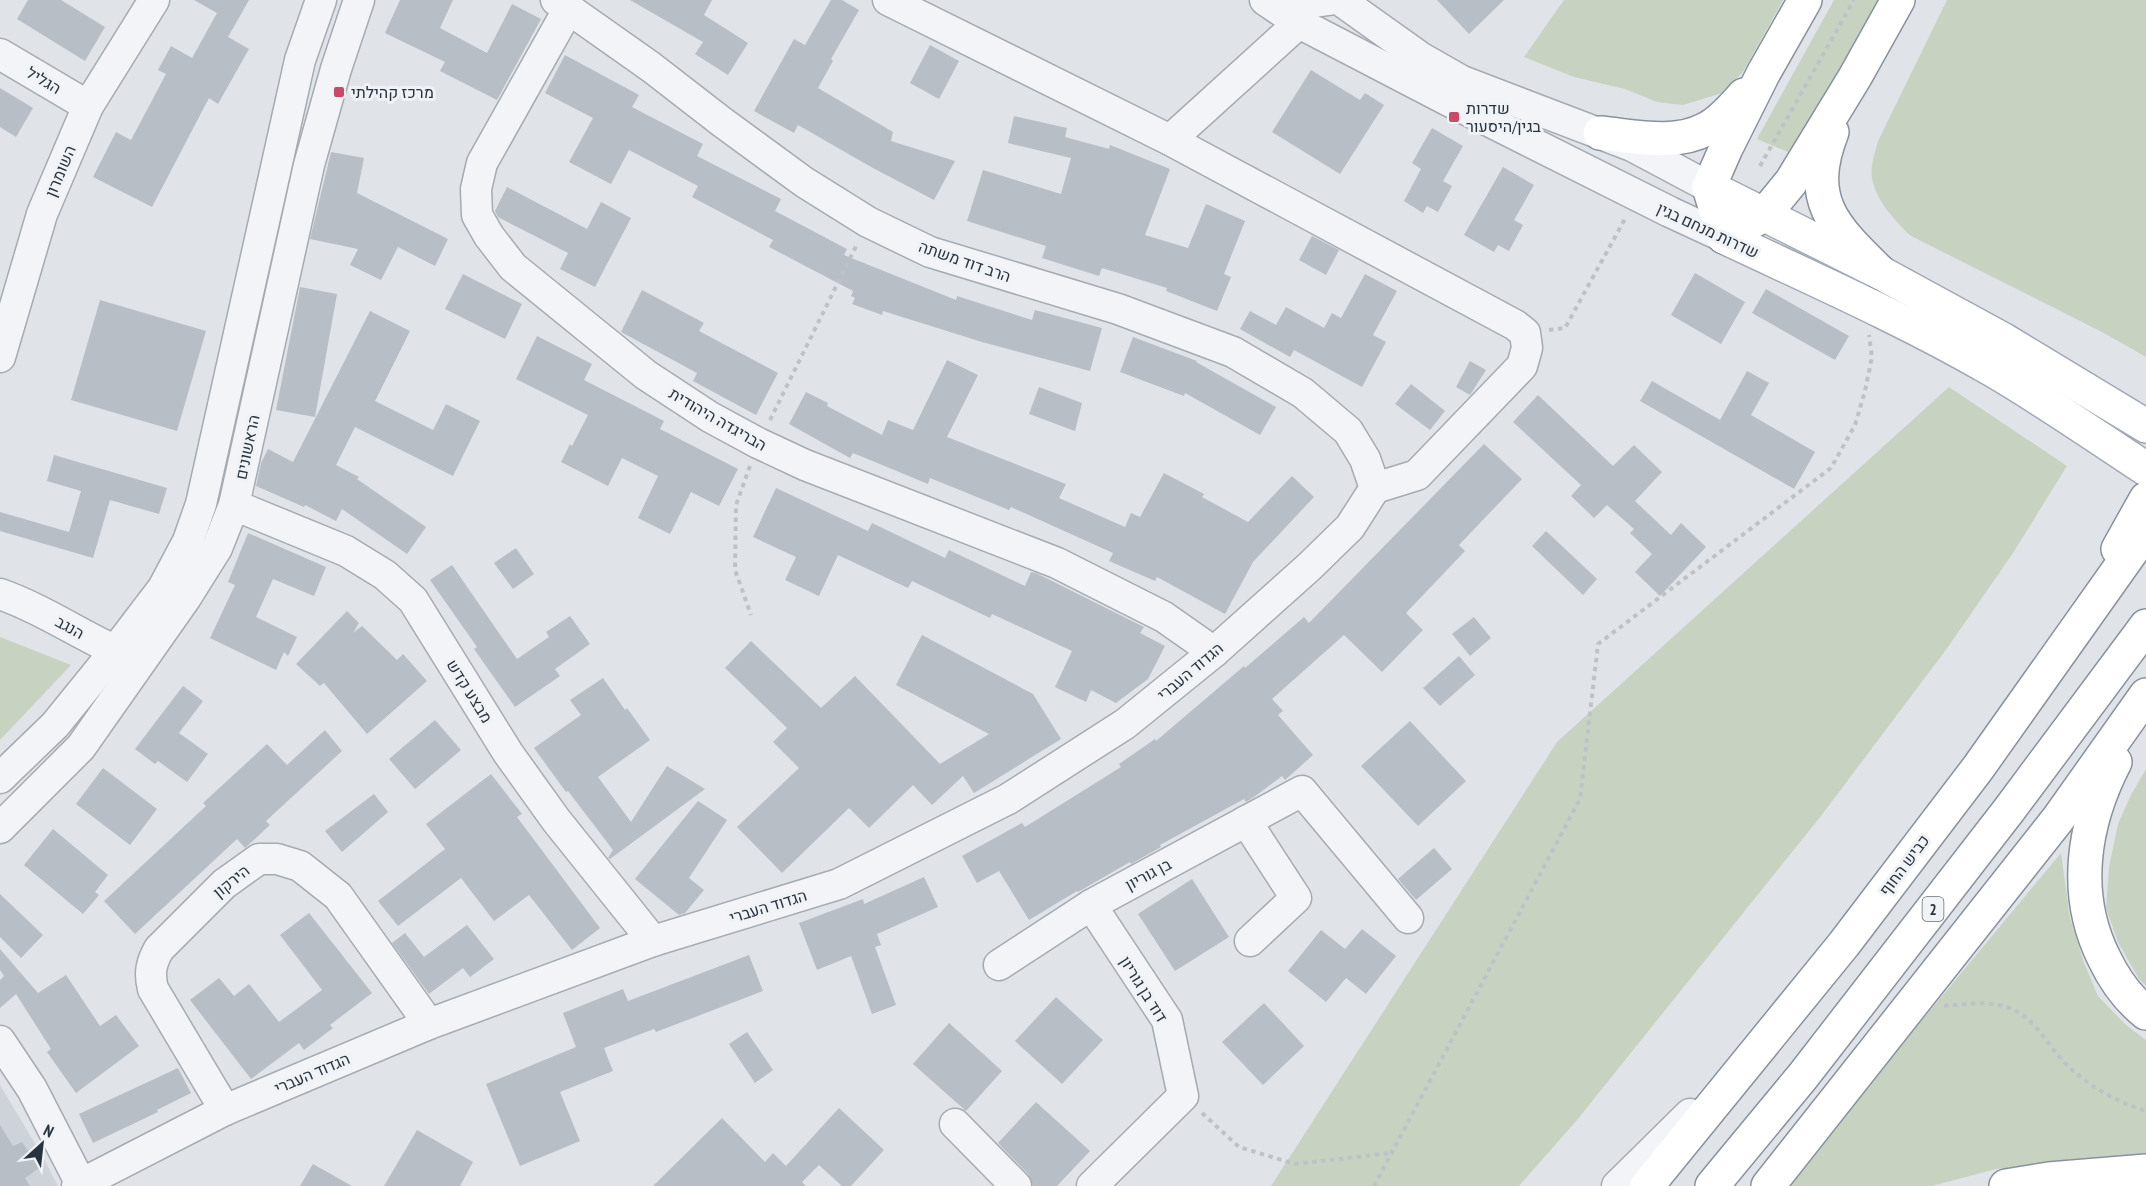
<svg xmlns="http://www.w3.org/2000/svg" width="2146" height="1186" viewBox="0 0 2146 1186" font-family="'PT Sans Narrow',Heebo,sans-serif">
  <rect width="100%" height="100%" fill="#e0e4e8"/>
  <!-- built -->
  <path fill="#ced3da" d="M0,1085l43,72 15,29h-58z"/>
  <!-- green -->
  <g fill="#c7d2c1">
    <path d="M1564,0h219l-40,72 -21,21 -39,12 -26,-3 -32,-13 -51,-12 -50,-20z"/>
    <path d="M1834,0h45l-66,117 -25,35 -31,-13z"/>
    <path d="M1947,0h199v357l-42,-24 -193,-97c-16,-15 -35,-35 -39,-58 -2,-12 3,-25 6,-37z"/>
    <path d="M1949,387l118,79 -54,87 -65,94 -127,169 -244,304 -58,66h-248l286,-444z"/>
    <path d="M0,637l71,28 -71,75z"/>
    <path d="M2146,769v217l-7,-7 -21,-37 -12,-34 3,-41 9,-43 13,-29z"/>
    <path d="M2061,853l9,65 14,45 14,33 28,29 20,15v114l-150,15 -64,17h-148z"/>
  </g>
  <!-- building -->
  <g fill="#b7bec5">
    <path d="M28,0h33l44,27 -20,34 -68,-42z"/>
    <path d="M194,0h55l-21,37 21,12 -31,55 -9,-6 -57,109 -59,-30 23,-45 15,8 35,-66 -8,-4 13,-24 21,12 25,-45z"/>
    <path d="M400,0h53l-13,28 47,25 25,-49 29,15 -44,81 -57,-29 5,-9 -60,-29z"/>
    <path d="M630,0h82l-8,15 44,28 -20,32 -33,-21 8,-12z"/>
    <path d="M831,0h11l17,10 -28,49 2,2 -15,27 75,44 -2,9 64,20 -21,39 -63,-33 -73,-42 -4,8 -40,-22 40,-72 11,6z"/>
    <path d="M1437,0h67l-35,34z"/>
    <path d="M930,45l29,16 -20,38 -29,-16z"/>
    <path d="M565,55l74,40 -7,12 71,37 -6,12 84,43 -6,12 72,38 -3,6 112,45 1,-4 75,24 3,-10 67,18 -12,43 -108,-29 -99,-31 -1,4 -30,-11 3,-6 -4,-2 2,-5 -84,-44 4,-7 -81,-43 6,-11 -69,-36 -18,34 -42,-22 24,-44 -48,-25z"/>
    <path d="M1311,70l49,30 5,-7 19,12 -44,69 -68,-42z"/>
    <path d="M0,88l33,20 -17,29 -16,-10z"/>
    <path d="M1014,116l53,12 -2,9 44,12 1,-4 60,24 -25,66 43,13 18,-44 39,17 -21,53 7,3 -14,34 -51,-20 1,-3 -65,-20 -3,8 -57,-18 4,-12 -79,-25 16,-51 78,24 10,-36 -63,-15z"/>
    <path d="M1432,128l31,18 -20,35 9,5 -14,26 -11,-6 -4,7 -19,-12 17,-32 -9,-6z"/>
    <path d="M331,152l33,6 -7,35 91,46 -13,27 -37,-19 -17,33 -31,-15 8,-16 -48,-10z"/>
    <path d="M1503,167l31,18 -20,35 9,5 -14,26 -11,-6 -4,7 -30,-17z"/>
    <path d="M507,187l80,42 14,-27 30,16 -36,69 -35,-18 8,-16 -70,-36 -3,-6z"/>
    <path d="M1312,236l27,14 -13,25 -27,-15z"/>
    <path d="M1695,273l50,29 -24,42 -50,-29z"/>
    <path d="M463,274l59,30 -17,35 -60,-30z"/>
    <path d="M1365,274l32,17 -24,44 13,7 -24,45 -68,-37 -4,7 -50,-28 10,-18 26,14 10,-18 38,21 8,-15 9,5z"/>
    <path d="M300,287l37,7 -22,123 -39,-7z"/>
    <path d="M1766,289l83,47 -14,24 -83,-47z"/>
    <path d="M642,290l62,33 -5,8 79,42 -22,42 -63,-34 4,-8 -76,-41z"/>
    <path d="M100,300l106,31 -29,100 -106,-31z"/>
    <path d="M370,311l40,20 -35,70 58,29 13,-26 34,17 -27,55 -98,-49 -19,38 23,12 -2,2 69,48 -19,27 -65,-45 -6,12 -31,-16 -1,2 -48,-21 5,-23 7,-14 25,13z"/>
    <path d="M537,336l55,28 -8,16 80,41 -4,8 78,40 -19,37 -28,-14 -21,42 -32,-16 20,-42 -36,-18 -14,28 -47,-24 9,-18 2,2 16,-31 -72,-36z"/>
    <path d="M1133,337l64,24 -1,1 80,45 -16,28 -75,-42 -1,3 -64,-24z"/>
    <path d="M947,360l31,15 -31,62 119,47 -7,14 66,29 6,-14 9,4 24,-44 40,21 -2,3 46,25 44,-46 22,21 -61,65 -28,52 -68,-37 -2,4 -46,-20 4,-8 -102,-46 -2,3 -79,-32 -2,6 -75,-31 -3,5 -61,-34 17,-32 22,11 -1,3 55,29 6,-15 25,10z"/>
    <path d="M1470,361l16,9 -16,25 -14,-8z"/>
    <path d="M1747,371l22,12 -18,32 64,37 -21,37 -154,-88 12,-20 68,39z"/>
    <path d="M1411,384l34,27 -15,19 -35,-26z"/>
    <path d="M1039,387l43,16 -7,28 -46,-17z"/>
    <path d="M1538,395l75,71 21,-21 28,27 -27,29 36,34 10,-12 25,24 -46,49 -25,-24 17,-18 -22,-21 4,-4 -27,-24 -13,13 -23,-22 10,-11 -68,-63z"/>
    <path d="M1484,444l38,35 -63,66 6,6 -59,62 17,17 -41,42 -38,-37 -72,64 11,12 -5,4 35,40 -28,25 -3,-4 -28,21 -8,5 -2,-3 -84,46 1,2 -30,17 -1,-2 -52,30 -1,-1 -48,29 -30,-49 -22,12 -15,-27 60,-33 3,4 96,-60 -2,-3 36,-25 1,2 88,-75 1,2 59,-51 5,6z"/>
    <path d="M54,455l113,33 -8,26 -49,-14 -17,58 -93,-27v-19l69,20 12,-41 -34,-10z"/>
    <path d="M776,488l92,43 4,-8 73,35 4,-8 76,36 6,-14 5,1 108,54 -4,6 25,13 -17,33 -32,24 -25,-13 -5,12 -31,-15 17,-36 -80,-37 -2,4 -78,-37 -4,7 -70,-33 -19,41 -34,-16 11,-23 -43,-20z"/>
    <path d="M1546,531l51,48 -14,16 -51,-49z"/>
    <path d="M248,533l78,34 -12,29 -41,-17 -17,38 41,20 -9,19 -4,-4 -8,18 -66,-32 25,-53 -7,-3z"/>
    <path d="M516,548l18,26 -21,15 -19,-26z"/>
    <path d="M452,565l65,94 32,-22 -3,-5 24,-16 20,28 -35,25 5,7 -45,31 -41,-58 3,-2 -47,-67z"/>
    <path d="M347,611l12,12 -6,10 9,-7 35,34 6,-6 24,27 -60,53 -43,-51 -4,3 -24,-22z"/>
    <path d="M1474,617l17,21 -21,18 -18,-22z"/>
    <path d="M922,635l111,59 28,45 -87,54 -11,-17 -31,29 -19,-20 -44,43 -20,-20 -67,65 -45,-46 62,-59 -26,-26 14,-14 -62,-60 26,-27 70,67 34,-32 85,88 49,-30 -93,-49z"/>
    <path d="M1459,656l16,19 -35,31 -17,-18z"/>
    <path d="M603,678l22,32 2,-2 23,32 -52,37 33,45 36,-56 38,23 -95,70 -2,-1 5,-8 -45,-59 -2,1 -32,-44 47,-33 -11,-15z"/>
    <path d="M183,686l20,15 -24,32 29,21 -21,28 -29,-21 -3,3 -20,-15z"/>
    <path d="M435,720l26,30 -46,39 -26,-30z"/>
    <path d="M1410,721l56,60 -48,45 -57,-60z"/>
    <path d="M325,730l17,21 -76,70 4,4 -25,23 -8,-9 -102,95 -31,-33 102,-95 -3,-3 64,-59 20,21z"/>
    <path d="M103,768l54,41 -27,36 -54,-41z"/>
    <path d="M491,774l31,40 -5,3 83,111 -28,22 -43,-55 -35,26 -33,-43 -63,48 -20,-25 67,-52 -19,-25z"/>
    <path d="M374,794l14,18 -46,40 -17,-21z"/>
    <path d="M698,801l29,19 -38,58 15,12 -19,23 -6,2 -44,-36z"/>
    <path d="M53,829l55,46 -13,17 4,3 -16,19 -59,-49z"/>
    <path d="M1434,848l18,21 -36,31 -18,-21z"/>
    <path d="M924,877l14,30 -61,27 4,11 -6,2 21,58 -24,9 -21,-58 -34,14 -18,-47 64,-24 1,5z"/>
    <path d="M1192,879l37,58 -54,34 -37,-57z"/>
    <path d="M0,894l43,41 -22,23 -21,-21z"/>
    <path d="M309,913l63,80 -42,32 3,3 -29,22 -5,-7 -48,36 -61,-79 29,-22 15,18 15,-12 30,38 43,-32 -42,-55z"/>
    <path d="M467,925l27,34 -24,18 -7,-9 -34,26 -37,-51 13,-10 19,24z"/>
    <path d="M1362,929l34,27 -30,38 -20,-16 -20,24 -38,-31 33,-41 24,19z"/>
    <path d="M0,949l38,44 28,-18 34,51 16,-11 23,31 -63,47 -29,-41 4,-3 -35,-55 -16,14v-28l4,-4 -4,-6z"/>
    <path d="M749,955l14,36 -107,41 -2,-3 -50,19 9,23 -53,21 20,49 -60,25 -34,-82 90,-37 -13,-34 60,-24 5,12z"/>
    <path d="M1056,997l47,43 -41,44 -47,-43z"/>
    <path d="M1264,1003l40,43 -41,39 -41,-43z"/>
    <path d="M949,1023l53,48 -36,40 -53,-47z"/>
    <path d="M747,1032l26,38 -18,13 -26,-39z"/>
    <path d="M178,1068l13,25 -34,17 1,2 -65,31 -14,-29z"/>
    <path d="M1036,1102l54,49 -33,35h-24l-5,-12 -30,-31z"/>
    <path d="M839,1108l45,42 -33,36h-9l-23,-21 -17,17 4,4h-153l69,-68 43,44 8,-9 13,13z"/>
    <path d="M0,1125l13,21 9,-4 17,26 -14,10 5,8h-30z"/>
    <path d="M417,1130l56,32 -13,24h-76z"/>
    <path d="M313,1164l39,22h-52z"/>
  </g>
  <g fill="none" stroke-linecap="round" stroke-linejoin="round">
    <defs>
      <g id="minor">
        <path d="M556,0l95,67 71,55 82,60 64,40 62,30 188,57 115,43 70,41 45,38 17,28 10,29"/>
        <path d="M888,0l282,140 345,185 10,8 2,15 -5,18 -105,109 -42,13"/>
        <path d="M1265,0l34,23 150,78 221,111 54,25"/>
        <path d="M1340,0l80,57 42,24 170,65 77,41"/>
        <path d="M1276,7l53,-7"/>
        <path d="M569,8l-87,155 -6,26 1,26 12,21 24,31 133,108 64,42 48,26 47,22 252,98 107,54 50,35"/>
        <path d="M0,54l88,52"/>
        <path d="M1170,140l129,-117"/>
        <path d="M0,357l42,-143 46,-108 66,-106"/>
        <path d="M234,505l112,46 39,24 28,25 95,153 48,67 97,121"/>
        <path d="M0,594c48,17 87,46 134,65"/>
        <path d="M0,778l55,-53 60,-74 48,-63 25,-47 13,-37 99,-444 21,-60"/>
        <path d="M1246,821l50,77 -46,43"/>
        <path d="M0,828l81,-81 104,-148 32,-51 17,-43 75,-340 27,-96 23,-69"/>
        <path d="M1091,905l76,115 16,76 -91,90"/>
        <path d="M999,965l92,-60 211,-114 106,127"/>
        <path d="M0,1041l32,48 50,97"/>
        <path d="M225,1110l-72,-121c-4,-16 -2,-26 6,-40l65,-65 35,-25h18l23,7 38,30 91,128"/>
        <path d="M955,1124l61,62"/>
        <path d="M77,1186l148,-76 204,-86 224,-83 186,-57 169,-85 117,-75 89,-72 95,-85 41,-40 25,-39"/>
        <path d="M1617,1186l73,-72"/>
      </g>
      <g id="major">
        <path d="M1709,187l172,86 123,67 142,86"/>
        <path d="M1724,237c89,42 180,82 265,131 54,31 105,67 157,101"/>
      </g>
      <g id="highway">
        <path d="M1805,0l-42,74 -37,74 -17,39 15,50 40,-22 27,-33 64,-105 43,-77"/>
        <path d="M1832,132c-27,69 2,95 49,141"/>
        <path d="M1600,133c34,3 75,13 106,-4 15,-7 27,-22 38,-34"/>
        <path d="M2118,549l28,-50"/>
        <path d="M2115,762c-32,62 -43,132 -11,196 10,21 23,40 42,55"/>
        <path d="M1647,1186l197,-242 134,-176 168,-237"/>
        <path d="M1712,1186l91,-110 206,-266 137,-184"/>
        <path d="M1768,1186l290,-367 88,-124"/>
        <path d="M2006,1186l43,-7 97,-8"/>
      </g>
    </defs>
    <!-- minor casing -->
    <use href="#minor" stroke="#a5abb2" stroke-width="33"/>
    <!-- major casing -->
    <use href="#major" stroke="#a0a9b4" stroke-width="36"/>
    <!-- highway casing -->
    <use href="#highway" stroke="#88929f" stroke-width="36"/>
    <!-- path -->
    <g stroke="#bec2c7" stroke-width="4" stroke-dasharray="4.5 4.5" stroke-linecap="butt">
      <path d="M1760,166l94,-166"/>
      <path d="M1549,330l16,-2 61,-111"/>
      <path d="M770,420l87,-176"/>
      <path d="M750,466l-14,39 -1,65 16,45"/>
      <path d="M1944,1006c22,-2 48,-6 68,3 23,10 35,35 52,53 21,22 52,40 82,49"/>
      <path d="M1202,1113l37,34 56,17 96,-11"/>
      <path d="M1374,1186l206,-387 18,-155 233,-176 24,-43 10,-34 7,-34 -3,-22"/>
    </g>
    <!-- minor -->
    <use href="#minor" stroke="#f3f4f7" stroke-width="30"/>
    <!-- major -->
    <use href="#major" stroke="#fff" stroke-width="33"/>
    <!-- highway -->
    <use href="#highway" stroke="#fff" stroke-width="33"/>
  </g>
  <!-- markers -->
  <g fill="#c94966" stroke="#eff3f6" stroke-width="2">
    <rect x="333" y="86" width="12" height="12" rx="3"/>
    <rect x="1448" y="111" width="12" height="12" rx="3"/>
  </g>
  <g text-anchor="middle" dominant-baseline="central" stroke-width="6" stroke-linejoin="round" paint-order="stroke">
    <!-- shield labels -->
    <rect fill="#eff3f6" stroke="#646d76" stroke-width="1.5" x="1922.5" y="897" width="21" height="24" rx="4.5"/>
    <g font-size="15" font-weight="bold" fill="#29333f">
      <text x="1933" y="909">2</text>
    </g>
    <!-- street labels -->
    <g font-size="16" fill="#29333f" stroke="#eff3f6">
      <text transform="translate(44 80) rotate(31)">הגליל</text>
      <text transform="translate(60 171) rotate(-67)">השומרון</text>
      <text transform="translate(1708 230) rotate(25)">שדרות מנחם בגין</text>
      <text transform="translate(965 261) rotate(19)">הרב דוד משתה</text>
      <text transform="translate(718 419) rotate(30)">הבריגדה היהודית</text>
      <text transform="translate(247 447) rotate(-78)">הראשונים</text>
      <text transform="translate(70 627) rotate(29)">הנגב</text>
      <text transform="translate(1190 671) rotate(-40)">הגדוד העברי</text>
      <text transform="translate(470 691) rotate(58)">מבצע קדש</text>
      <text transform="translate(1904 865) rotate(-53)">כביש החוף</text>
      <text transform="translate(1148 874) rotate(-28)">בן גוריון</text>
      <text transform="translate(231 881) rotate(-39)">הירקון</text>
      <text transform="translate(768 906) rotate(-17)">הגדוד העברי</text>
      <text transform="translate(1144 989) rotate(58)">דוד בן גוריון</text>
      <text transform="translate(312 1073) rotate(-23)">הגדוד העברי</text>
    </g>
    <!-- poi labels -->
    <g font-size="16" fill="#29333f" stroke="#eff3f6" text-anchor="start">
      <text x="351" y="92">מרכז קהילתי</text>
      <text x="1466" y="108">שדרות<tspan x="1466" dy="18">בגין/היסעור</tspan></text>
    </g>
  </g>
  <!-- north arrow -->
  <g transform="translate(42 1144) rotate(27)" stroke="#eff3f6" stroke-width="4.5" paint-order="stroke">
  <path d="M0-4.5L10 22L0 15L-10 22Z" fill="#29333f"/>
  <text y="-9" font-size="16" font-weight="bold" text-anchor="middle" fill="#29333f">N</text>
  </g>
</svg>
